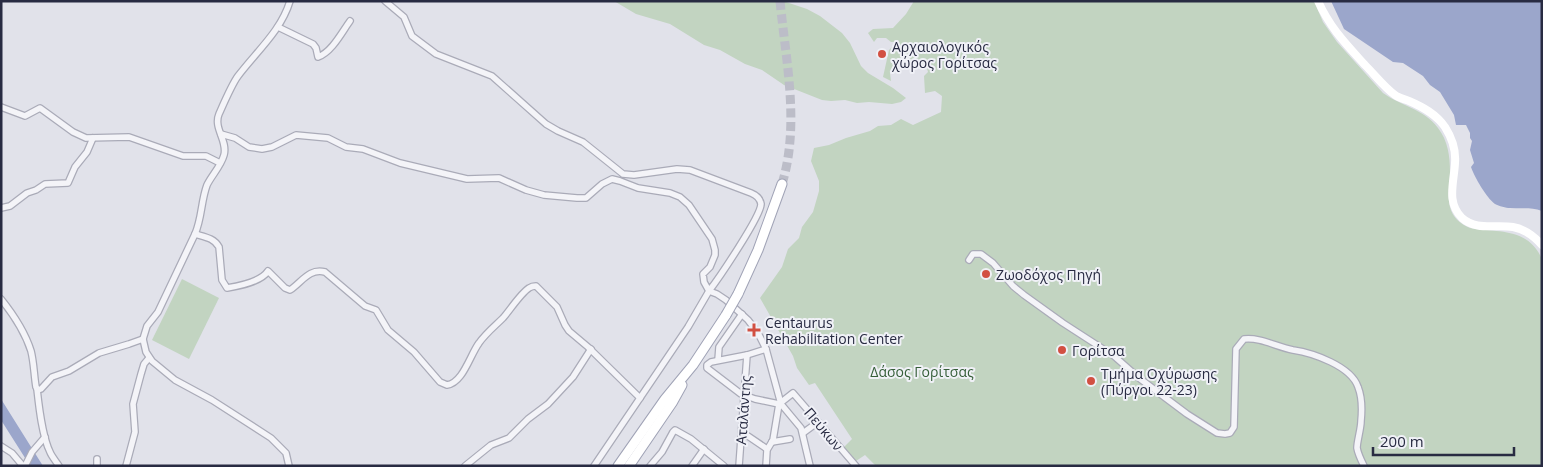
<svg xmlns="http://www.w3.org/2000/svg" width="1543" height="467" viewBox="0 0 1543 467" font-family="'Open Sans',sans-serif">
  <rect width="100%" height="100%" fill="#e1e2ea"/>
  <!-- green -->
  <g fill="#c2d4c1">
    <path d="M614,1h169l24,8 13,7 22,17 8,10 11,23 7,7 25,15 13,10 -5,4 -9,2 -23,-2 -12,1 -12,-3 -14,1 -9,-1 -38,-15 -22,-15 -17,-6 -25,-14 -16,-5 -34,-21 -34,-10z"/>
    <path d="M914,1h400l9,21 14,20 46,51c18,13 41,16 55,35 10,13 12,28 12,44 -1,24 -7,44 20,56 29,5 57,-1 72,31v207h-666l-11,-11 -9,6 -12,-14 8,-8 -37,-56 -6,2 -12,-17 -4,-12 -33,-58 22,-31 6,-18 11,-11 3,-11 11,-15 6,-21v-10l-8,-20 3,-13 15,-3 17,-7 24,-7 8,-5 13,-1 10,-6 12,6 28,-13 1,-16 -7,-5 -10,2 -1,-17 4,-4 -2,-7 -12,-3 -6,2 -12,1 -6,8 1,8 -8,-4 6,-27 6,-6 -1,-2h-3l-5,-4h-9l-3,4 -6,-9 5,-4 20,-1 13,-14z"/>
    <path d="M182,279l37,19 -30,61 -37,-19z"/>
  </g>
  <!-- water -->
  <g fill="#9ba6cb">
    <path d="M1331,1h211v210c-11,-4 -20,-2 -32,-3 -4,0 -11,-2 -15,-4 -9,-7 -20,-26 -24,-37l3,-4 -4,-13 2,-9 -2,-3v-5l-4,-8h-10l-2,-10 -14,-23 -10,-7 -7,-9 -20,-13 -10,-1 -49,-33z"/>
    <path d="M1,399l42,67h-13l-3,-5 -26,-41z"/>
  </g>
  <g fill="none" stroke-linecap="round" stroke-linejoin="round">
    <!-- primary-tunnel -->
    <path stroke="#bcbdc8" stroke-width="9" stroke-dasharray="9 4.5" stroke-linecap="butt" d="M780,1c6,61 20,124 2,183"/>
    <defs>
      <g id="street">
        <path d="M278,27l35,17 3,4 2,9c14,-5 24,-25 32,-36"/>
        <path d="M1,107l24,9 15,-8 33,24 13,6 43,-1 54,19h23l14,7"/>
        <path d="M221,134l14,4 14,9 13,2 10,-2 24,-12 32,3 18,9 17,2 37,14 67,16 32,-1 27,12 18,5 33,3h9l16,-14 10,-5 8,2 18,7 32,5 10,4 9,8 23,34 3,11v5l-5,12 -7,7 1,8 5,9c10,-13 52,-75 52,-87 -1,-6 -5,-9 -10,-11l-61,-23 -13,-1 -43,6 -11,-1 -40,-32 -25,-11 -12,-7 -54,-48 -56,-22 -24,-18 -8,-19 -19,-16"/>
        <path d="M1,208l9,-2 17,-13 9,-3 9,-6 23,-1 7,-16 12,-15 6,-14"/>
        <path d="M195,234c10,3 19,4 24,13l3,33 5,8c12,-2 34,-6 41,-17l17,17 5,2c12,-8 19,-22 35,-18l40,34 11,4 12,20 26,22 26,30 7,3c16,-2 23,-30 32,-42 7,-10 16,-17 24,-25 7,-8 18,-25 26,-30 3,-2 4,-2 7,-2l21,21 8,18 4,6 19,16 52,51"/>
        <path d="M969,260l4,-6h8l12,9 20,23 11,9 39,28 51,33 25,22 48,36 30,19 8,1 5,-1 4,-6 2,-78 8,-10c16,-2 33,8 49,11 20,3 58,16 65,37 4,10 4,24 3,34 0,8 -4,20 -4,27 1,6 4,12 7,18"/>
        <path d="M1,299c12,15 24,33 30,52 3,12 3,24 5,36l2,3 3,-1 11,-12 17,-6 30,-18 30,-9 14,-5"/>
        <path d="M766,349l-19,6 -36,7 -4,3v3l34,26 14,5 24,5"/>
        <path d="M718,360l1,-13 23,-33"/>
        <path d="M37,389c2,18 5,47 13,63 2,5 6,9 9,14"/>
        <path d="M742,432l25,17"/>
        <path d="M803,433l15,-11"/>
        <path d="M772,442l18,-3"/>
        <path d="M1,446l11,7 11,13"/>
        <path d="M97,459v7"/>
        <path d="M25,466l7,-14 13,-15"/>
        <path d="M126,466l9,-34 -2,-28 8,-30 3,-10 5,-6"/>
        <path d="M289,466l-3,-13 -15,-15 -59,-38 -37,-20 -23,-19 -6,-9 -3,-13 4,-13 11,-14 37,-78c7,-16 6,-33 12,-49 5,-10 14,-19 17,-30 4,-14 -11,-27 -5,-41 4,-9 13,-30 19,-38 18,-24 43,-45 52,-75"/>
        <path d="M465,466l26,-21 18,-7 19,-19 20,-15 25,-27 18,-28"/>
        <path d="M594,466l94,-139 21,-36 8,3 9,6 22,20 10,13 8,16 15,55 20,24 9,38"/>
        <path d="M650,466l12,-14 11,-20 2,-2 16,9 33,27"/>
        <path d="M692,466l12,-17"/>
        <path d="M739,466l8,-111"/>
        <path d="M766,466l1,-16 6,-10 6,-36 14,-11 63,73"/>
      </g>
      <g id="primary">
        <path d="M738,294l20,-44 24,-66"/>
        <path d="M618,466l47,-67 28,-34 33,-50"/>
        <path d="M629,466l43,-63 10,-18"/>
      </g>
    </defs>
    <!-- street casing -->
    <use href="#street" stroke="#aaabb8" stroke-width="8"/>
    <!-- primary casing -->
    <use href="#primary" stroke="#a0a3b6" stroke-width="11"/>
    <!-- street -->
    <use href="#street" stroke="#f4f4f8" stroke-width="5.5"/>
    <!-- secondary -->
    <path stroke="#fff" stroke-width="8" d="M1318,1c12,27 28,43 47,64 10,10 19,22 30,30 4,3 9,4 14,6 14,6 27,13 36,26 7,11 11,24 10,36 -1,20 -9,39 7,55 14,13 34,6 51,9 12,2 21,9 29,18"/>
    <!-- primary -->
    <use href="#primary" stroke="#fff" stroke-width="9"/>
    <defs>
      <path id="primary-bridge" d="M726,315l12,-21"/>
    </defs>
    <!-- primary-bridge casing -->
    <use href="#primary-bridge" stroke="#a0a3b6" stroke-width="11" stroke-linecap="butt"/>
    <!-- primary-bridge -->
    <use href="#primary-bridge" stroke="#fff" stroke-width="9"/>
  </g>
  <!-- markers -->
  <g fill="#d25042" stroke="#f0f1f7" stroke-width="2">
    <circle cx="882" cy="54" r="5"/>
    <circle cx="986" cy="274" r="5"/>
    <path d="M751.5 322.5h5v5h5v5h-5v5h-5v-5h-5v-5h5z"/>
    <circle cx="1062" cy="350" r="5"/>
    <circle cx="1091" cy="381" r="5"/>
  </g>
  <g text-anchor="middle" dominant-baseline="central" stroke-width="4" stroke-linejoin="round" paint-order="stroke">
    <!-- poi labels -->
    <g font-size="14" fill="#282b42" stroke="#f0f1f7" text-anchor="start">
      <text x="892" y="46">Αρχαιολογικός<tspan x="892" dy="16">χώρος Γορίτσας</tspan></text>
      <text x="996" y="274">Ζωοδόχος Πηγή</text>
      <text x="765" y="322">Centaurus<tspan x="765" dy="16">Rehabilitation Center</tspan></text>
      <text x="1072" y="350">Γορίτσα</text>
      <text x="1101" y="373">Τμήμα Οχύρωσης<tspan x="1101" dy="16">(Πύργοι 22-23)</tspan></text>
    </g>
    <!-- park labels -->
    <g font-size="14" fill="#355e38" stroke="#f0f1f7">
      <text x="922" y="371">Δάσος Γορίτσας</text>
    </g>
    <!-- street labels -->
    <g font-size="14" fill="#282b42" stroke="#f0f1f7">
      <text transform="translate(743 410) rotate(-86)">Αταλάντης</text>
      <text transform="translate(824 429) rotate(50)">Πεύκων</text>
    </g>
  </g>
  <!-- border -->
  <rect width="1543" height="467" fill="none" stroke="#282b42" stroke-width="5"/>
  <!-- scale -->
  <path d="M1373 447v8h141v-8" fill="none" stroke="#282b42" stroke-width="2.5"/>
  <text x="1380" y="447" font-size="15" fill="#282b42" stroke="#f0f1f7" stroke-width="4" paint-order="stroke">200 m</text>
</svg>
